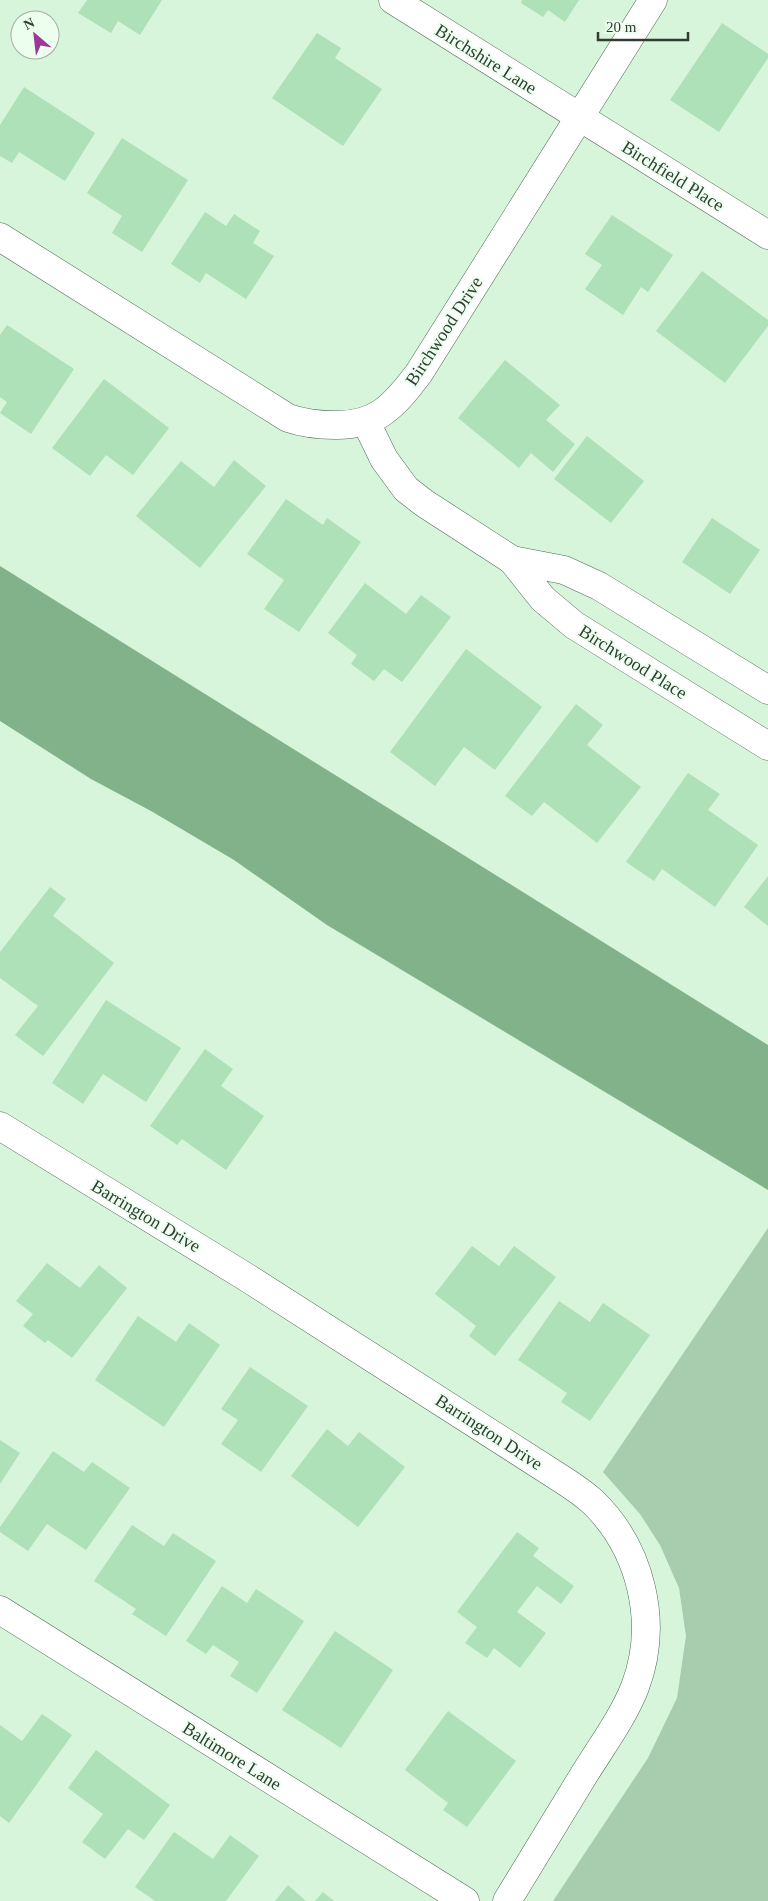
<svg xmlns="http://www.w3.org/2000/svg" width="768" height="1901" viewBox="0 0 768 1901" font-family="'Times New Roman',serif">
  <rect width="100%" height="100%" fill="#d6f5db"/>
  <!-- green -->
  <path fill="#a8ccae" d="M768,1228v673h-215l95,-143 29,-60 9,-62 -7,-48 -19,-43 -20,-31 -37,-42z"/>
  <!-- water -->
  <path fill="#81b28a" d="M0,566l768,479v145l-441,-265 -93,-65 -83,-49 -60,-32 -91,-58z"/>
  <!-- building -->
  <g fill="#aee1b7">
    <path d="M87,0h75l-22,35 -22,-14 -7,12 -33,-20z"/>
    <path d="M522,0h57l-14,22 -17,-12 -5,7 -22,-14z"/>
    <path d="M722,23l46,31v4l-49,74 -49,-32z"/>
    <path d="M317,33l24,15 -6,10 47,31 -39,57 -71,-48z"/>
    <path d="M24,87l71,46 -30,48 -46,-29 -7,11 -12,-7v-31z"/>
    <path d="M122,138l66,42 -46,72 -30,-19 10,-17 -35,-23z"/>
    <path d="M205,212l21,14 8,-12 26,17 -7,12 21,13 -28,43 -40,-26 -6,10 -29,-19z"/>
    <path d="M612,215l61,40 -25,37 -7,-5 -18,28 -38,-26 17,-24 -17,-11z"/>
    <path d="M702,271l66,49v6l-43,57 -69,-52z"/>
    <path d="M7,325l67,44 -43,65 -31,-21 7,-11 -7,-5v-62z"/>
    <path d="M505,360l55,45 -14,15 29,24 -22,28 -22,-19 -12,15 -61,-50z"/>
    <path d="M104,379l65,49 -36,47 -27,-20 -16,21 -38,-28z"/>
    <path d="M587,436l57,45 -33,42 -57,-44z"/>
    <path d="M234,460l32,26 -66,82 -64,-52 45,-55 33,26z"/>
    <path d="M286,499l37,26 4,-7 34,24 -62,90 -35,-23 20,-29 -37,-26z"/>
    <path d="M712,518l48,32 -30,44 -48,-32z"/>
    <path d="M365,583l41,31 15,-19 30,22 -49,65 -18,-13 -10,12 -23,-17 6,-9 -29,-22z"/>
    <path d="M466,649l76,58 -47,63 -31,-23 -29,39 -45,-34z"/>
    <path d="M576,704l27,21 -16,20 54,42 -44,56 -53,-41 -12,14 -27,-20z"/>
    <path d="M688,773l32,21 -12,16 50,35 -43,62 -53,-38 -8,12 -28,-19z"/>
    <path d="M768,876v50l-24,-19z"/>
    <path d="M50,887l16,12 -13,17 61,47 -71,93 -28,-21 23,-29 -38,-28v-26z"/>
    <path d="M106,1000l75,48 -35,54 -43,-28 -20,30 -31,-21z"/>
    <path d="M205,1049l28,20 -12,17 43,30 -38,54 -44,-31 -5,6 -27,-19z"/>
    <path d="M472,1246l27,20 15,-20 42,31 -61,79 -26,-20 7,-10 -41,-32z"/>
    <path d="M47,1263l33,25 19,-23 28,23 -55,70 -24,-18 -3,3 -22,-17 10,-12 -17,-13z"/>
    <path d="M559,1301l31,21 13,-19 47,32 -60,86 -29,-19 6,-9 -49,-33z"/>
    <path d="M138,1316l38,26 13,-19 31,22 -56,82 -69,-47z"/>
    <path d="M250,1367l58,39 -47,66 -40,-28 17,-24 -17,-11z"/>
    <path d="M327,1429l21,17 11,-14 46,35 -47,60 -67,-51z"/>
    <path d="M0,1440l20,13 -20,31z"/>
    <path d="M53,1451l31,21 8,-10 38,26 -44,62 -39,-26 -19,27 -28,-19v-5z"/>
    <path d="M132,1525l32,21 9,-13 43,28 -50,75 -34,-22 4,-5 -42,-28z"/>
    <path d="M517,1532l22,16 -6,8 41,30 -13,18 -24,-18 -20,26 29,21 -26,35 -26,-20 -7,10 -22,-15 12,-16 -20,-15z"/>
    <path d="M222,1586l25,17 9,-14 48,32 -47,72 -27,-17 9,-14 -26,-17 -7,9 -20,-13z"/>
    <path d="M335,1631l58,39 -52,78 -59,-38z"/>
    <path d="M448,1711l68,50 -49,66 -24,-17 5,-7 -43,-33z"/>
    <path d="M42,1714l30,21 -63,88 -9,-7v-91l22,16z"/>
    <path d="M96,1750l74,55 -26,35 -16,-11 -23,30 -23,-17 21,-28 -35,-26z"/>
    <path d="M174,1832l39,27 17,-24 29,21 -33,45h-71l-20,-14z"/>
    <path d="M288,1885l18,16h-31z"/>
    <path d="M323,1892l11,9h-19z"/>
  </g>
  <g fill="none" stroke-linecap="round" stroke-linejoin="round">
    <defs>
      <g id="street">
        <path d="M393,0l375,235"/>
        <path d="M0,237l288,181c15,5 30,7 46,7 43,1 60,-19 85,-52l234,-373"/>
        <path d="M366,422l18,37 22,30 18,14 88,57"/>
        <path d="M768,690l-169,-104 -35,-16 -52,-10 31,39 31,26 194,121"/>
        <path d="M0,1126l246,151 314,201c11,7 23,15 33,24 49,48 66,122 42,185 -12,31 -36,63 -53,91 -25,41 -50,82 -75,123"/>
        <path d="M0,1610l465,291"/>
      </g>
    </defs>
    <!-- street casing -->
    <use href="#street" stroke="#4f6a54" stroke-width="29"/>
    <!-- street -->
    <use href="#street" stroke="#fff" stroke-width="28"/>
  </g>
  <g text-anchor="middle" dominant-baseline="central" stroke-width="4" stroke-linejoin="round" paint-order="stroke">
    <!-- street labels -->
    <g font-size="18" fill="#313d33" stroke="#ecffef">
      <text transform="translate(486 59) rotate(32)">Birchshire Lane</text>
      <text transform="translate(673 176) rotate(32)">Birchfield Place</text>
      <text transform="translate(444 331) rotate(-57)">Birchwood Drive</text>
      <text transform="translate(633 662) rotate(32)">Birchwood Place</text>
      <text transform="translate(146 1216) rotate(31)">Barrington Drive</text>
      <text transform="translate(489 1432) rotate(33)">Barrington Drive</text>
      <text transform="translate(232 1756) rotate(32)">Baltimore Lane</text>
    </g>
  </g>
  <!-- north arrow -->
  <g transform="translate(35 35) rotate(332)"><circle r="24" fill="#ecffef" stroke="#a1b1a4"/>
  <path d="M0-4L9 19L0 12L-9 19Z" fill="#9e379a"/>
  <text y="-8" font-size="14" font-weight="bold" text-anchor="middle" fill="#313d33">N</text>
  </g>
  <!-- scale -->
  <path d="M598 32v8h90v-8" fill="none" stroke="#313d33" stroke-width="2.5"/>
  <text x="606" y="32" font-size="15" fill="#313d33" stroke="#ecffef" stroke-width="4" paint-order="stroke">20 m</text>
</svg>
